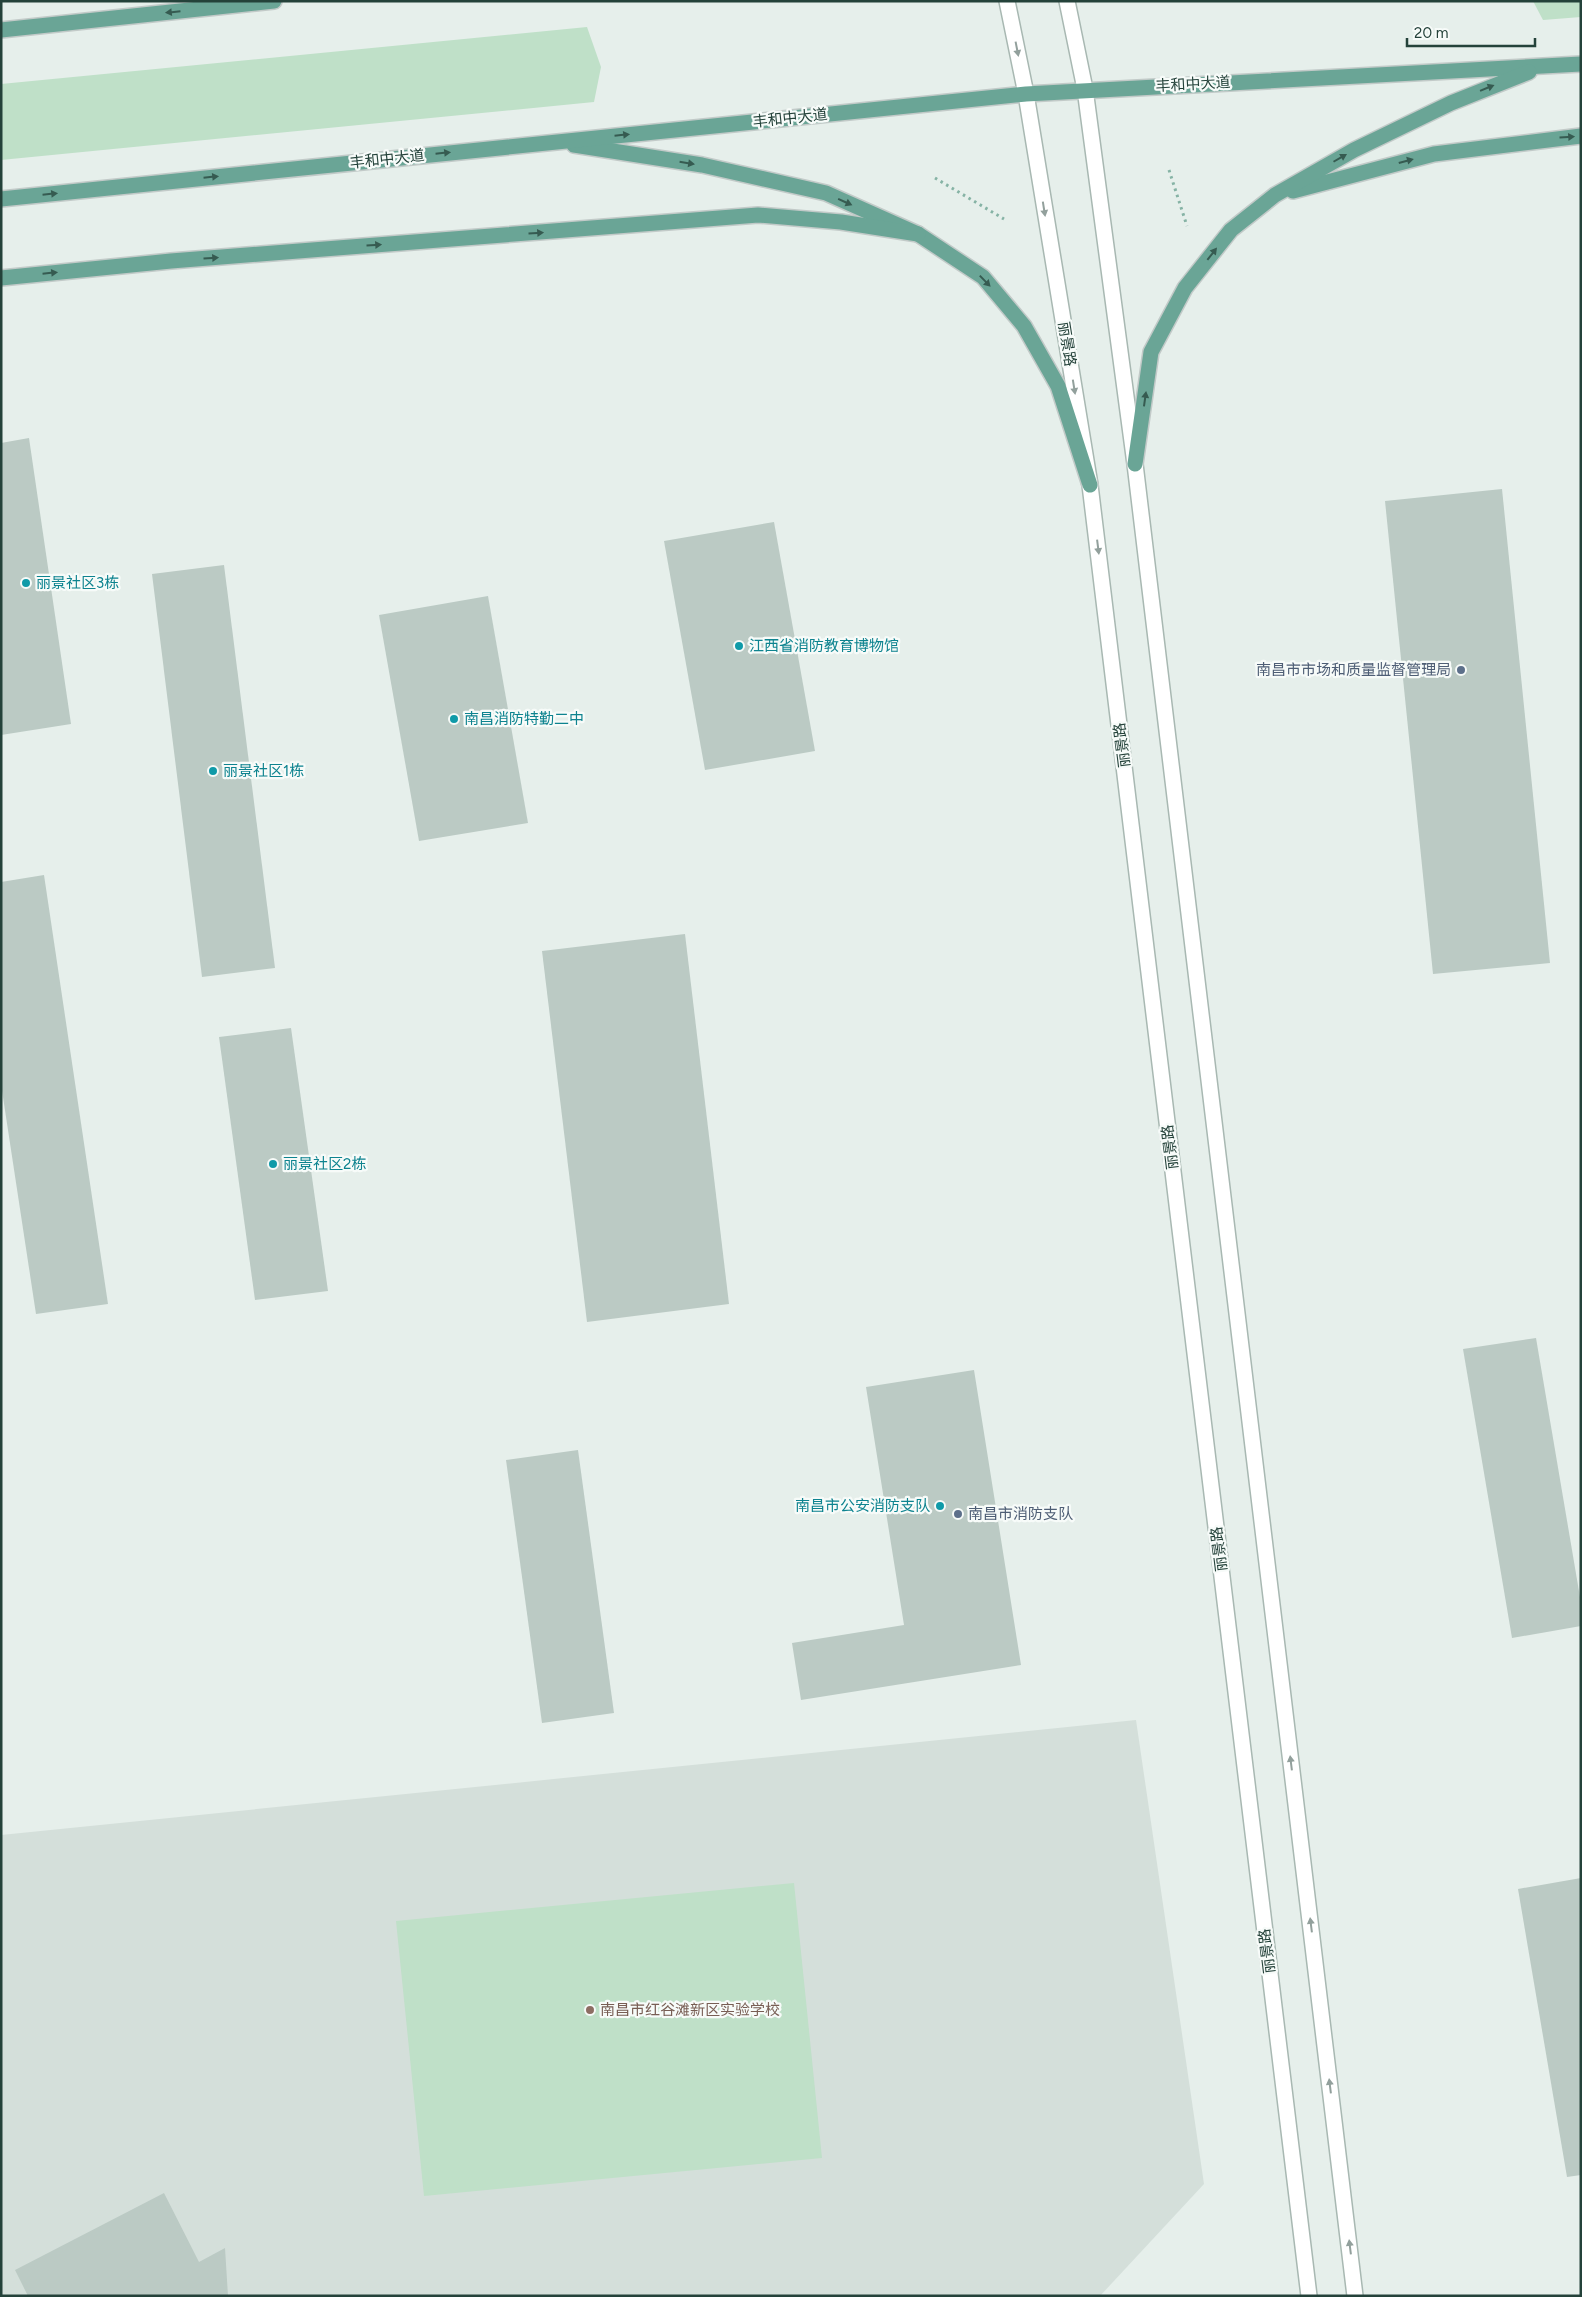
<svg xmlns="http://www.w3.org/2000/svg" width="1582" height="2297" viewBox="0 0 1582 2297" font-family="Figtree,'Noto Sans SC',sans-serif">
  <rect width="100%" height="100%" fill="#e6efeb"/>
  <!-- built -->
  <path fill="#d4dfda" d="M1136,1720l68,464 -104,112h-1099v-461z"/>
  <!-- green -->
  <g fill="#bfe0c8">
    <path d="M1533,1h48v16l-38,3z"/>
    <path d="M587,27l14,40 -7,35 -593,58v-76z"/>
    <path d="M794,1883l28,275 -398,38 -28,-275z"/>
  </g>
  <!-- building -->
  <g fill="#bbcac4">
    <path d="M29,438l42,286 -70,11v-292z"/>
    <path d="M1502,489l48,474 -117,11 -48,-473z"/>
    <path d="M774,522l41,229 -110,19 -41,-229z"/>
    <path d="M224,565l51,403 -73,9 -50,-403z"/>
    <path d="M488,596l40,227 -109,18 -40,-226z"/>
    <path d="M44,875l64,429 -72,10 -35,-230v-202z"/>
    <path d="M685,934l44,370 -142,18 -45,-371z"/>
    <path d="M291,1028l37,263 -73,9 -36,-263z"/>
    <path d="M1536,1338l45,265v23l-69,12 -49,-289z"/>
    <path d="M974,1370l47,295 -220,35 -9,-57 112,-18 -38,-238z"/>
    <path d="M578,1450l36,263 -72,10 -36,-263z"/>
    <path d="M1581,1878v297l-14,2 -49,-288z"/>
    <path d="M164,2193l35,69 26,-14 3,48h-200l-13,-26z"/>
  </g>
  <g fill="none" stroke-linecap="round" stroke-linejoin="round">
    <defs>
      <g id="minor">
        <path d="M1007,1l19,93 64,391 219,1811"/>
        <path d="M1067,1l18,88 50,375 220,1832"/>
      </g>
      <g id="major">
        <path d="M1,30l273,-29"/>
        <path d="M574,145l128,20 124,28 92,41 65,43 41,49 34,60 32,99"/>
        <path d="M1293,191l141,-37 147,-18"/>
        <path d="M1,199l1025,-105 555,-30"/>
        <path d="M1,278l170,-17 587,-46 83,7 77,12"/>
        <path d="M1135,464l16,-112 34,-64 46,-58 44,-35 79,-45 97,-47 78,-31"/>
      </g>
    </defs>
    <!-- minor casing -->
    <use href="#minor" stroke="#a8b8b2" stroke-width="18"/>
    <!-- major casing -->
    <use href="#major" stroke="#c2cac8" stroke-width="18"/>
    <!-- path -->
    <g stroke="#86b3a5" stroke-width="3" stroke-dasharray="2.5 4" stroke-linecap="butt">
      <path d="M1169,170l18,56"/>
      <path d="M935,178l69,41"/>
    </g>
    <!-- minor -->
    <use href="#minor" stroke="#fff" stroke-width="15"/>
    <!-- major -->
    <use href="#major" stroke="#6aa596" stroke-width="15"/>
  </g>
  <!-- one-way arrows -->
  <defs><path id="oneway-solid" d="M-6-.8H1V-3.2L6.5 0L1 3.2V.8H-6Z" transform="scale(1.25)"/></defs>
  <g fill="#365b51">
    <use href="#oneway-solid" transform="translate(173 12) rotate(174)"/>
    <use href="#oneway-solid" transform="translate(1487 88) rotate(-22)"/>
    <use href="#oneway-solid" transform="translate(622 135) rotate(-6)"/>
    <use href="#oneway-solid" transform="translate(1567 137) rotate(-4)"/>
    <use href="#oneway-solid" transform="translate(443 153) rotate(-6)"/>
    <use href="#oneway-solid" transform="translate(1340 158) rotate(-30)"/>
    <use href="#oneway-solid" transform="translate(1406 161) rotate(-15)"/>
    <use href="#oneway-solid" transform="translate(687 163) rotate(9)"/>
    <use href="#oneway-solid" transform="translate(211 177) rotate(-6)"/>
    <use href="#oneway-solid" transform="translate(50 194) rotate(-6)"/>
    <use href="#oneway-solid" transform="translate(845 202) rotate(24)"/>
    <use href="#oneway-solid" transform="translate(536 233) rotate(-4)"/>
    <use href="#oneway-solid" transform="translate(374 245) rotate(-4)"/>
    <use href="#oneway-solid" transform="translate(1212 254) rotate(-52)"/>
    <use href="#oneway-solid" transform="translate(211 258) rotate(-4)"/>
    <use href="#oneway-solid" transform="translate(50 273) rotate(-6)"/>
    <use href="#oneway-solid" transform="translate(985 281) rotate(46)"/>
    <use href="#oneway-solid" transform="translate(1145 399) rotate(-82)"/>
  </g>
  <g fill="#92a09c">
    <use href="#oneway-solid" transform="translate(1017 49) rotate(79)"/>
    <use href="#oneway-solid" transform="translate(1044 209) rotate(81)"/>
    <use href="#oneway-solid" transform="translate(1074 387) rotate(81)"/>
    <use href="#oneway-solid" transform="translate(1098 547) rotate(83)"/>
    <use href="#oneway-solid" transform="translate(1291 1763) rotate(-97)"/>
    <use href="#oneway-solid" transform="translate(1311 1925) rotate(-97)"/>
    <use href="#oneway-solid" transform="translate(1330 2086) rotate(-97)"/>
    <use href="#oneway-solid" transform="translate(1350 2247) rotate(-97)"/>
  </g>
  <!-- markers -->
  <g fill="#0f9aa8" stroke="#f7fbf9" stroke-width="2">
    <circle cx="26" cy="583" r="5"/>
    <circle cx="739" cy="646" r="5"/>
    <circle cx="454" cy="719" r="5"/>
    <circle cx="213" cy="771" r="5"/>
    <circle cx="273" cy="1164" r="5"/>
    <circle cx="940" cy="1506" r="5"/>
  </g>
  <g fill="#5c6f8a" stroke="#f7fbf9" stroke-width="2">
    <circle cx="1461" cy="670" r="5"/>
    <circle cx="958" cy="1514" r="5"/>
  </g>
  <circle fill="#8d6e63" stroke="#f7fbf9" stroke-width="2" cx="590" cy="2010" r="5"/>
  <g text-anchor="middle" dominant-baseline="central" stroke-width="4.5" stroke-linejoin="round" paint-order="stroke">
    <!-- street labels -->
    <g font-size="15" fill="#24423a" stroke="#f7fbf9">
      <text transform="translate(1193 84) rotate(-3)">丰和中大道</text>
      <text transform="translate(790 118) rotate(-6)">丰和中大道</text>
      <text transform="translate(387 159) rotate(-6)">丰和中大道</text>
      <text transform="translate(1067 344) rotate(81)">丽景路</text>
      <text transform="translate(1122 745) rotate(-97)">丽景路</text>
      <text transform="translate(1170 1147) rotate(-97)">丽景路</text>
      <text transform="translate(1219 1549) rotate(-97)">丽景路</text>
      <text transform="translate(1267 1951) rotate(-97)">丽景路</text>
    </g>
    <!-- culture labels -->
    <g font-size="15" fill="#0d838f" stroke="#f7fbf9" text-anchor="start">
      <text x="36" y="583">丽景社区3栋</text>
      <text x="749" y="646">江西省消防教育博物馆</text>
      <text x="464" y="719">南昌消防特勤二中</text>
      <text x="223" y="771">丽景社区1栋</text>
      <text x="283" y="1164">丽景社区2栋</text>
      <text x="930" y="1506" text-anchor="end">南昌市公安消防支队</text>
    </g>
    <!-- service labels -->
    <g font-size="15" fill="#4e5e75" stroke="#f7fbf9" text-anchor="end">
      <text x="1451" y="670">南昌市市场和质量监督管理局</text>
      <text x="968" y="1514" text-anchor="start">南昌市消防支队</text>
    </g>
    <!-- education labels -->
    <g font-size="15" fill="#785e54" stroke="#f7fbf9" text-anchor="start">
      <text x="600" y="2010">南昌市红谷滩新区实验学校</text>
    </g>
  </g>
  <!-- border -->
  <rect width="1582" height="2297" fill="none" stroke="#24423a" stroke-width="5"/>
  <!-- scale -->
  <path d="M1407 38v8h128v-8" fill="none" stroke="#24423a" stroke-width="2.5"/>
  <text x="1414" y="38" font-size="15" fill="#24423a" stroke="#f7fbf9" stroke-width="4" paint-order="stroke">20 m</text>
</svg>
